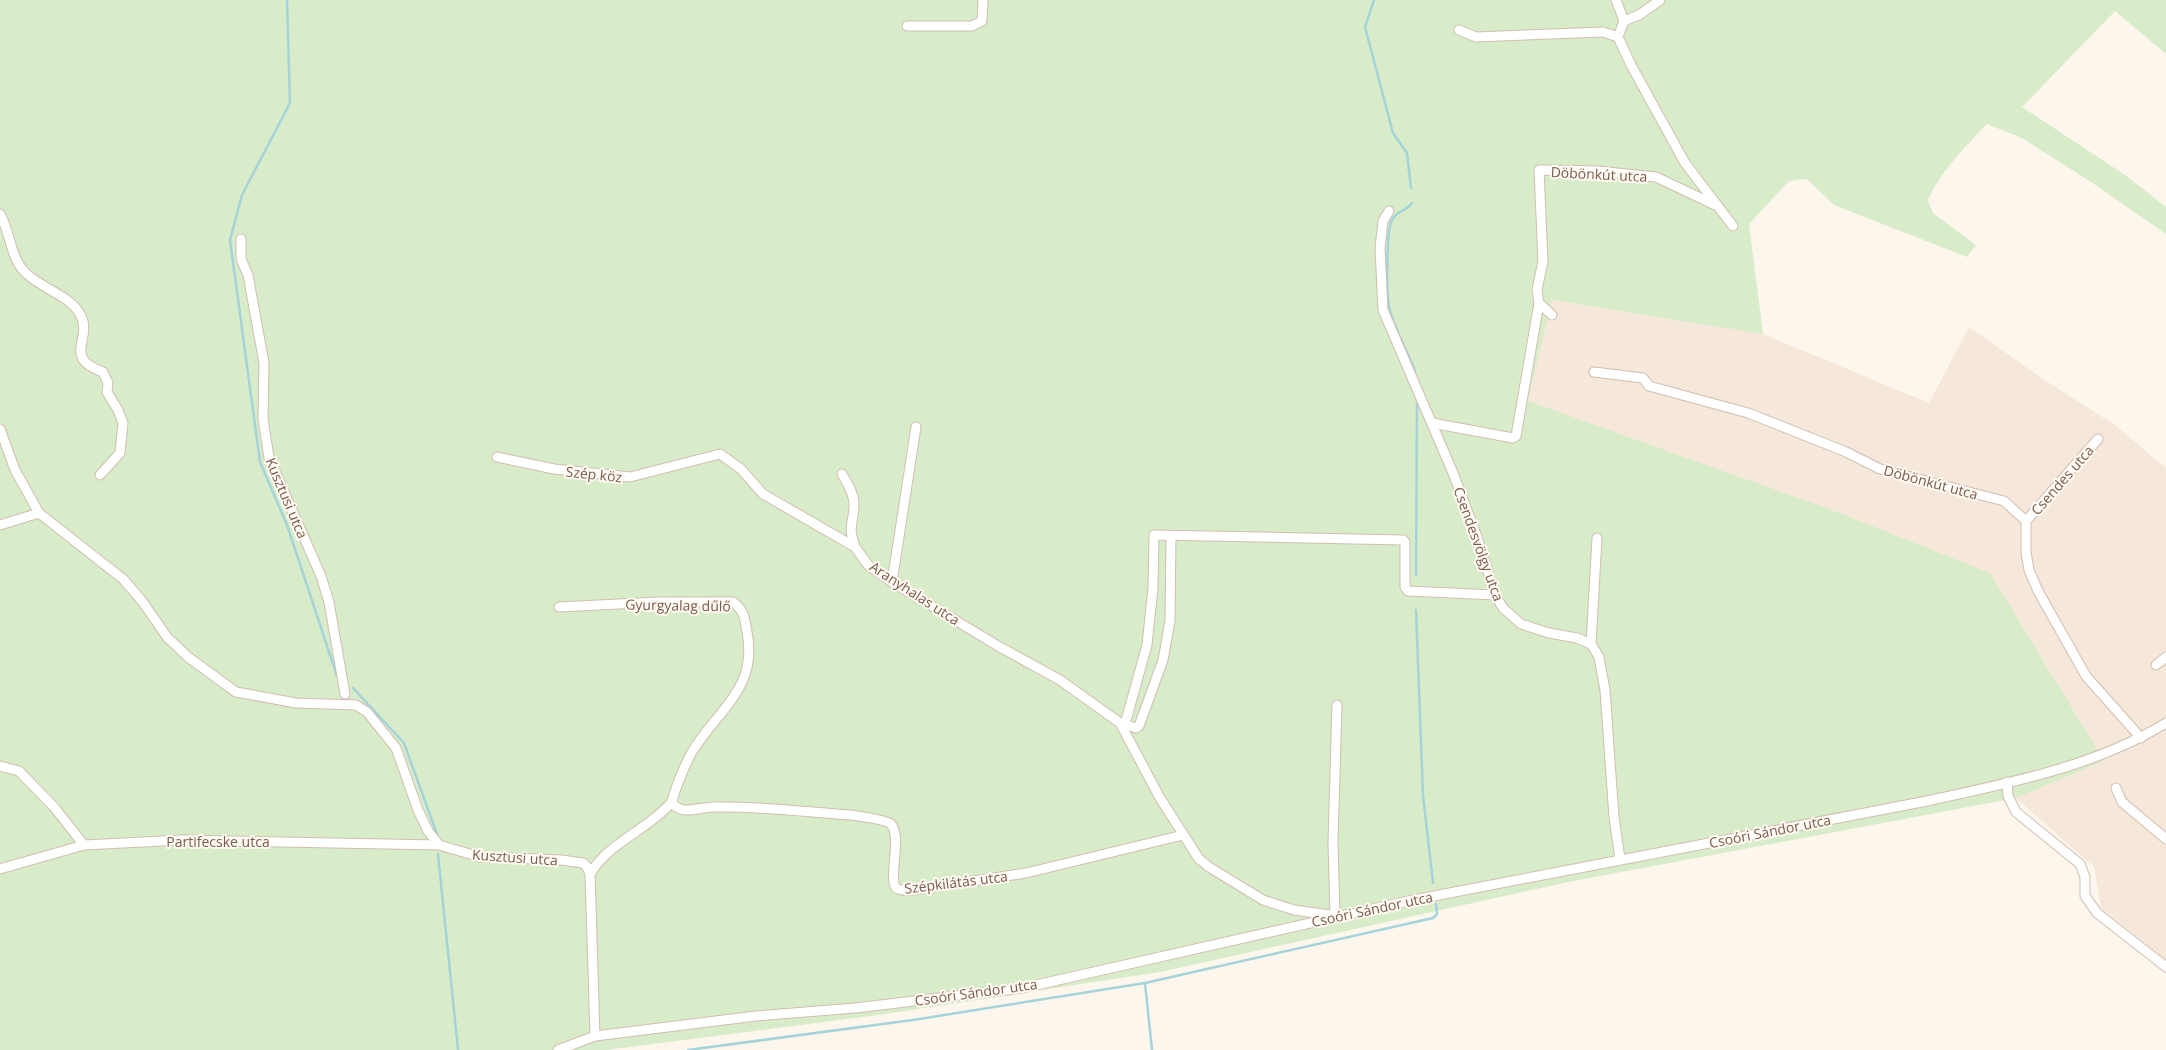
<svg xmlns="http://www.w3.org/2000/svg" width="2166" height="1050" viewBox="0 0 2166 1050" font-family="'Open Sans',sans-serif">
  <rect width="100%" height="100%" fill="#fdf6ec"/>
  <!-- residential -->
  <path fill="#f5e8da" d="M1551,300l212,34 166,69 40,-76 77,54 69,44 51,43v492l-65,-52 -7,-41 -78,-69 88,-37 -576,-360z"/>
  <!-- green -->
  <path fill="#d8ecc9" d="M0,0h2166v54l-51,-43 -93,96 103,68 41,32v27l-75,-52 -69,-44 -35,-14c-22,23 -46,47 -59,76l5,13 43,32 -9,12 -133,-52 -27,-26 -18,2 -40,43 14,110 -211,-34 -24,101 309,111 153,61 114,188 -88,37 -448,84 -408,90 -282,43 -272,35h-606z"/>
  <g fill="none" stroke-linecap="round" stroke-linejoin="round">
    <!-- stream -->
    <g stroke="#a5d3da" stroke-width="2.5">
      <path d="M287,0l3,103 -48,92 -12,45 30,222 27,63 50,151"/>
      <path d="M1374,0l-9,27 28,106 14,20 4,35"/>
      <path d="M1412,203c-5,8 -16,8 -20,17 -6,11 -6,78 -2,91 6,20 17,40 25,60"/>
      <path d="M1416,575l1,-171"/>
      <path d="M1416,610l7,185 10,88"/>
      <path d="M353,688l51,55 34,94"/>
      <path d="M438,854l20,196"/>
      <path d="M1145,983l7,67"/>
      <path d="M688,1050l225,-30 232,-37 288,-65 4,-4 -1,-10"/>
    </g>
    <defs>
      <g id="minor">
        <path d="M1616,0l8,21 -6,16 13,28 54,98 48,63"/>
        <path d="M1624,21l15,-6 21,-15"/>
        <path d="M907,26h65l10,-5 1,-21"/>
        <path d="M1459,30l17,7 127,-5 15,5"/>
        <path d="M1389,211l-6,10 -3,27 3,62 70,163 24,64 18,58 8,13 18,16 28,9 28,5 14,6 8,13 6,33 9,127 6,42"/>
        <path d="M0,214c9,15 11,43 23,56 14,17 47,25 57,44 14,25 -19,43 23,58l5,11 -1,9 11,18 5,13 -3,30 -20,22"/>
        <path d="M241,239v20l7,16 16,88 -1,56 6,39 52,118 8,26 16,92"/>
        <path d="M1552,315l-13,-12 -2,-13 6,-29 -4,-91 59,1 58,6 59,28"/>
        <path d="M1594,372l49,6 6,8 99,27 96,38 36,18 124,32 22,20v31l3,18 9,21 48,85 55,62"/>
        <path d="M1432,423l81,15 3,-2 23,-133"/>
        <path d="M0,429l15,41 24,43 84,66 19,22 25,36 21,20 48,35 60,11 60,2 11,7 29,36 22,62 10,21 11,14 41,12 81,3 22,3 4,4 3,7 5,162"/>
        <path d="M497,457l57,12 76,8 90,-23 21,15 22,25 92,53 13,18 24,17 106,64 62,34 60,43 40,75 39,61 10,8 54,33 31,10 36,5"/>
        <path d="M842,474c5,9 12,19 12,30 0,20 -7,20 1,43"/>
        <path d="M2026,521l72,-82"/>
        <path d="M0,525l39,-12"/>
        <path d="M892,582l24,-155"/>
        <path d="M559,607l99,-5h75c11,8 12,17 14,30 11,57 -29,77 -55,120 -7,12 -13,28 -18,42 -1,3 -1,7 -4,10 -23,26 -62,39 -80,70"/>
        <path d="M1591,644l6,-106"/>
        <path d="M2156,665l10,-8"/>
        <path d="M1120,723l16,5 3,-2 24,-66 7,-39 1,-85"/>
        <path d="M1125,724l22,-79 6,-57 1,-53 249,5 2,2v45l3,4 87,4"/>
        <path d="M0,766l19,5 35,36 30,38"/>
        <path d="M2007,782l1,14 8,16 64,52 5,13v19l12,17 69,54"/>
        <path d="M2116,788l6,14 44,37"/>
        <path d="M672,803c10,13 27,4 42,4 46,-1 91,5 137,8 7,1 36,5 40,9 12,13 -5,61 7,65 4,2 11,1 15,1l113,-17 157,-38"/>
        <path d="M0,869l84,-24 98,-5 257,5"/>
        <path d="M1335,916l-2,-74 4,-137"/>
        <path d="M558,1050l37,-14 161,-20 99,-8 168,-20 385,-87 519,-100c81,-18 167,-34 239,-78"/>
      </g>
    </defs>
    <!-- minor casing -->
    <use href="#minor" stroke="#d1beb0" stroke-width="11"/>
    <!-- minor -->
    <use href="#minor" stroke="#fff" stroke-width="9"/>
  </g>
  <g text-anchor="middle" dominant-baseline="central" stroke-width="4" stroke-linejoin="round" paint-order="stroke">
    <!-- street labels -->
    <g font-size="14" fill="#7a5c4d" stroke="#fffaf3">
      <text transform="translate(1599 174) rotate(3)">Döbönkút utca</text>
      <text transform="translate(594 474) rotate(6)">Szép köz</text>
      <text transform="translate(2062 480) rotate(-49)">Csendes utca</text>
      <text transform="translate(1931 482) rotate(15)">Döbönkút utca</text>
      <text transform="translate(287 498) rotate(67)">Kusztusi utca</text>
      <text transform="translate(1479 544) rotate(70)">Csendesvölgy utca</text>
      <text transform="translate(915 593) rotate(33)">Aranyhalas utca</text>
      <text transform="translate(678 605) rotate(1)">Gyurgyalag dűlő</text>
      <text transform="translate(1770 831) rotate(-11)">Csoóri Sándor utca</text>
      <text x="218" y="841">Partifecske utca</text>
      <text transform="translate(515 857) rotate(4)">Kusztusi utca</text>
      <text transform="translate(956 882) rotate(-7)">Szépkilátás utca</text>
      <text transform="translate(1372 909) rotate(-12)">Csoóri Sándor utca</text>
      <text transform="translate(976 992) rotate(-8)">Csoóri Sándor utca</text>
    </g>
  </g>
</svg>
